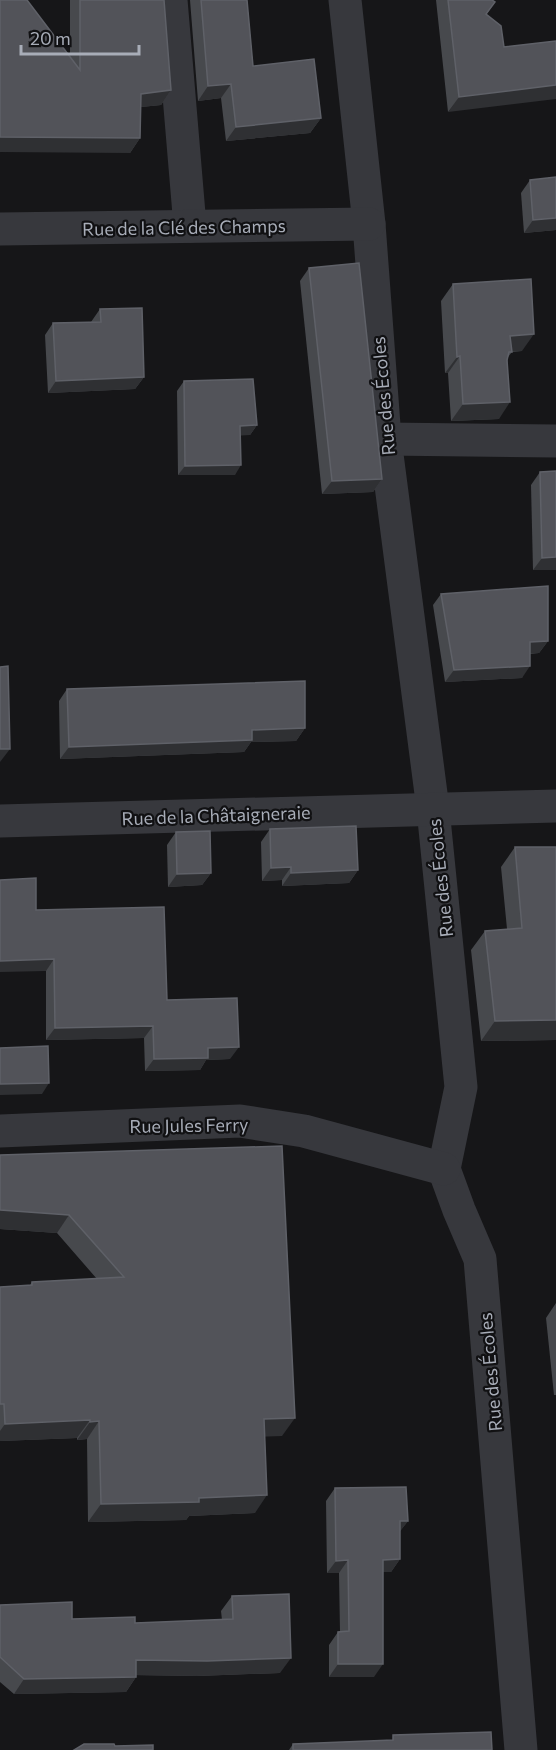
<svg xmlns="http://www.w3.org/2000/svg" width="556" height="1750" viewBox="0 0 556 1750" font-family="Commissioner,sans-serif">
  <rect width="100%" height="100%" fill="#161618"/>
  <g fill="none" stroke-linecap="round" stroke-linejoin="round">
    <!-- street -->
    <g stroke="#37383d" stroke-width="33">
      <path d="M171,0l19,226"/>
      <path d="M345,0l24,224 16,215 48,370 28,278 -17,82 15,41 21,49 41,491"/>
      <path d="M0,229l369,-5"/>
      <path d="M385,439l171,2"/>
      <path d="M0,821l556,-15"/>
      <path d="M0,1131l240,-10 64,10 140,38"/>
    </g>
  </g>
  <!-- wall -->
  <g fill="#47494d">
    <path d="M70,0h94l7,90 -10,15 -20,2 -1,31 -10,15 -60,-96z"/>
    <path d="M190,0h57l6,66 68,52 -11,15 -84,8 -5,-43 -23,3z"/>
    <path d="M436,0h56l3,2 -9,13 18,32 -56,65z"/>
    <path d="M556,177v53l-32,3 -3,-40 9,-13z"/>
    <path d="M309,268l73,211 -9,13 -51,2 -22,-213z"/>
    <path d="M453,284l69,67 -10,1 -4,5 -9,62 -48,2 -3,-48h-3l-4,-72z"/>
    <path d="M100,309l44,68 -9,12 -87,4 -3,-58 8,-12 38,-1z"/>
    <path d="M184,381l73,44 -7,10h-10l-5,40h-57l-1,-84z"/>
    <path d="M556,471v99h-23l-2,-85 9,-13z"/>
    <path d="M441,594l107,47 -9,12 -9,1 -8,24 -77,4 -12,-77z"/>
    <path d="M67,689l238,39 -9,13 -45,1 -7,10 -184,7 -1,-58z"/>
    <path d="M270,829l88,41 -9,13 -67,3v-6l-20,1 -1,-39z"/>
    <path d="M176,832l35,41 -9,12 -34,2 -1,-42z"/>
    <path d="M515,847h41v193l-75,1 -10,-91 14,-19 22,-2 -6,-62z"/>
    <path d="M36,910l131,90 63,59 -24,1 -6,10 -55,1 -1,-33 -98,2v-69z"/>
    <path d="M282,1146v290h-18l-9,77 -66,3 -3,4 -98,2 -1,-83 -10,1v-2l-77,3v-154l30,-2 2,-3 65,-3 -40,-46 -57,-4v-74z"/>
    <path d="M556,1303v92h-2l-8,-77z"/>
    <path d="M335,1488l73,33 -8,10v28l-9,13h-8l-9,105h-45v-32l9,-13h2l-1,-59h-12l-1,-72z"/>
    <path d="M232,1596l48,77 -83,3 -61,-1v2l-10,15 -112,2 -14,-12v-77l72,14 63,4 87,-3 -1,-9z"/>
    <path d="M293,1744v6h-4z"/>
  </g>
  <!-- shaded-wall -->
  <g fill="#2f3033">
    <path d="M231,84l-10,14 -23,3 10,-15z"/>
    <path d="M556,85v14l-108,13 11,-15z"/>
    <path d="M171,90l-10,15 -30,3 10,-14z"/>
    <path d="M321,118l-11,15 -84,8 10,-14z"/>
    <path d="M0,137l140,1 -10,15 -130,-1z"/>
    <path d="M556,218v12l-32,3 9,-13z"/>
    <path d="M534,334l-12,17 -24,1 12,-16z"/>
    <path d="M460,356l-12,17h-3l12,-16z"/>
    <path d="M144,377l-9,12 -87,4 8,-12z"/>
    <path d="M510,402l-11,17 -48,2 12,-17z"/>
    <path d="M257,425l-7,10 -17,1 7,-10z"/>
    <path d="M241,465l-6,10h-57l7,-9z"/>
    <path d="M382,479l-9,13 -51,2 10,-13z"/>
    <path d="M556,557v13h-23l9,-12z"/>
    <path d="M548,641l-9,12 -17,1 8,-12z"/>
    <path d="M530,666l-8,12 -77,4 9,-12z"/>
    <path d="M305,728l-9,13 -45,1 -7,10 -184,7 9,-12 183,-17z"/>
    <path d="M0,749h10l-10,13z"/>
    <path d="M291,867l-9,13 -20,1 9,-13z"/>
    <path d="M358,870l-9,13 -67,3 9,-13z"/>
    <path d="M211,873l-9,12 -34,2 9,-13z"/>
    <path d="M54,959l-8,12 -46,1v-11z"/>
    <path d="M556,1020v20l-75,1 14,-20z"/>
    <path d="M153,1026l-9,12 -98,2 9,-12z"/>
    <path d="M239,1047l-9,12 -24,1 -6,10 -55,1 9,-12 54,-11z"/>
    <path d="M49,1083l-7,11 -42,1v-11z"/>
    <path d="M0,1210l69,5 -12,18 -57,-4z"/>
    <path d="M295,1418l-13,18 -31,1 13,-18z"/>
    <path d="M90,1420l-13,18 -77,3v-10l5,-7z"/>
    <path d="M99,1421l-12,18 -10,1 13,-18z"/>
    <path d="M267,1495l-12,18 -66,3 -3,4 -98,2 13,-18 98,-6z"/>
    <path d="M400,1521h8l-10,13z"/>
    <path d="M400,1559l-9,13h-17l9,-12z"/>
    <path d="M348,1560l-9,13h-12l9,-12z"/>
    <path d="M291,1658l-11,15 -83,3 -72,-1 11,-15z"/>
    <path d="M338,1664h45l-9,13h-45z"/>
    <path d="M136,1677l-10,15 -112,2 10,-15z"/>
  </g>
  <!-- building -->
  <g fill="#525359" stroke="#5f6168" stroke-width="1.5">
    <path d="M0,0h27l53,70v-70h84l7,90 -30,4 -1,44 -140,-1z"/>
    <path d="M201,0h46l6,66 61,-7 7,59 -85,9 -5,-43 -23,2z"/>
    <path d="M448,0h44l3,2 -9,12 15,12 3,21 52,-6v44l-97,12z"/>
    <path d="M556,177v41l-23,2 -3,-40z"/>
    <path d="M359,263l23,216 -50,2 -23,-213z"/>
    <path d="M531,279l3,55 -24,2 2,16h-3l-2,8 3,42 -47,2 -3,-48 -3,1 -4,-73z"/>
    <path d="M142,308l2,69 -88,4 -3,-58 48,-1 -1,-13z"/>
    <path d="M253,379l4,46 -17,1 1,39 -56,1 -1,-85z"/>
    <path d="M556,471v86l-14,1 -2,-86z"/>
    <path d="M548,586v55l-18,1v24l-76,4 -13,-76z"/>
    <path d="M8,666l2,83h-10v-82z"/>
    <path d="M305,681v47l-53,2v10l-183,7 -2,-58z"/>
    <path d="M356,826l2,44 -67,3v-6l-20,1 -1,-39z"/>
    <path d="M210,831l1,42 -34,1 -1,-42z"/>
    <path d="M515,847h41v173l-61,1 -10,-90 37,-3z"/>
    <path d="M36,878v32l128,-3 3,93 70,-2 2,49 -31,1v10l-54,1 -1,-33 -98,2 -1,-69 -54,2v-81z"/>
    <path d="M48,1046l1,37 -49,1v-36z"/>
    <path d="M282,1146l13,272 -31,1 3,76 -68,3v4l-98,2 -2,-83 -9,1v-2l-85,4 -1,-20h-4v-117l32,-2v-3l92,-5 -55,-62 -69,-5v-55z"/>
    <path d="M406,1487l2,34h-8v38l-17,1v104h-45v-32l11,-1 -1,-71 -12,1 -1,-73z"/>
    <path d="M289,1594l2,64 -84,3 -71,-1v17l-112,2 -24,-22v-52l72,-3v17l63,-2v6l98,-4 -1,-23z"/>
    <path d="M491,1732l1,18h-199v-6l100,-4v-5z"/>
    <path d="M84,1744h30l1,2 38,-1v5h-79z"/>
  </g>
  <g text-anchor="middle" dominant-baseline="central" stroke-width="4.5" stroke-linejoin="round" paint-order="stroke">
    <!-- street labels -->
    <g font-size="18" fill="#a8adb8" stroke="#111113">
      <text transform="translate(184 227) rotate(-1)">Rue de la Clé des Champs</text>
      <text transform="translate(383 396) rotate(-95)">Rue des Écoles</text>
      <text transform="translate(216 815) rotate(-2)">Rue de la Châtaigneraie</text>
      <text transform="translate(440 878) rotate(-96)">Rue des Écoles</text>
      <text transform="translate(189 1125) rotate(-1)">Rue Jules Ferry</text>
      <text transform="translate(490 1372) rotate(-95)">Rue des Écoles</text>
    </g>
  </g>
  <!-- scale -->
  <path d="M21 45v9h118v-9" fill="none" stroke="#a8adb8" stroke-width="3"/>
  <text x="30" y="45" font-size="18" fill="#a8adb8" stroke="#111113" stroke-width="4.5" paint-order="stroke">20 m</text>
</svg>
